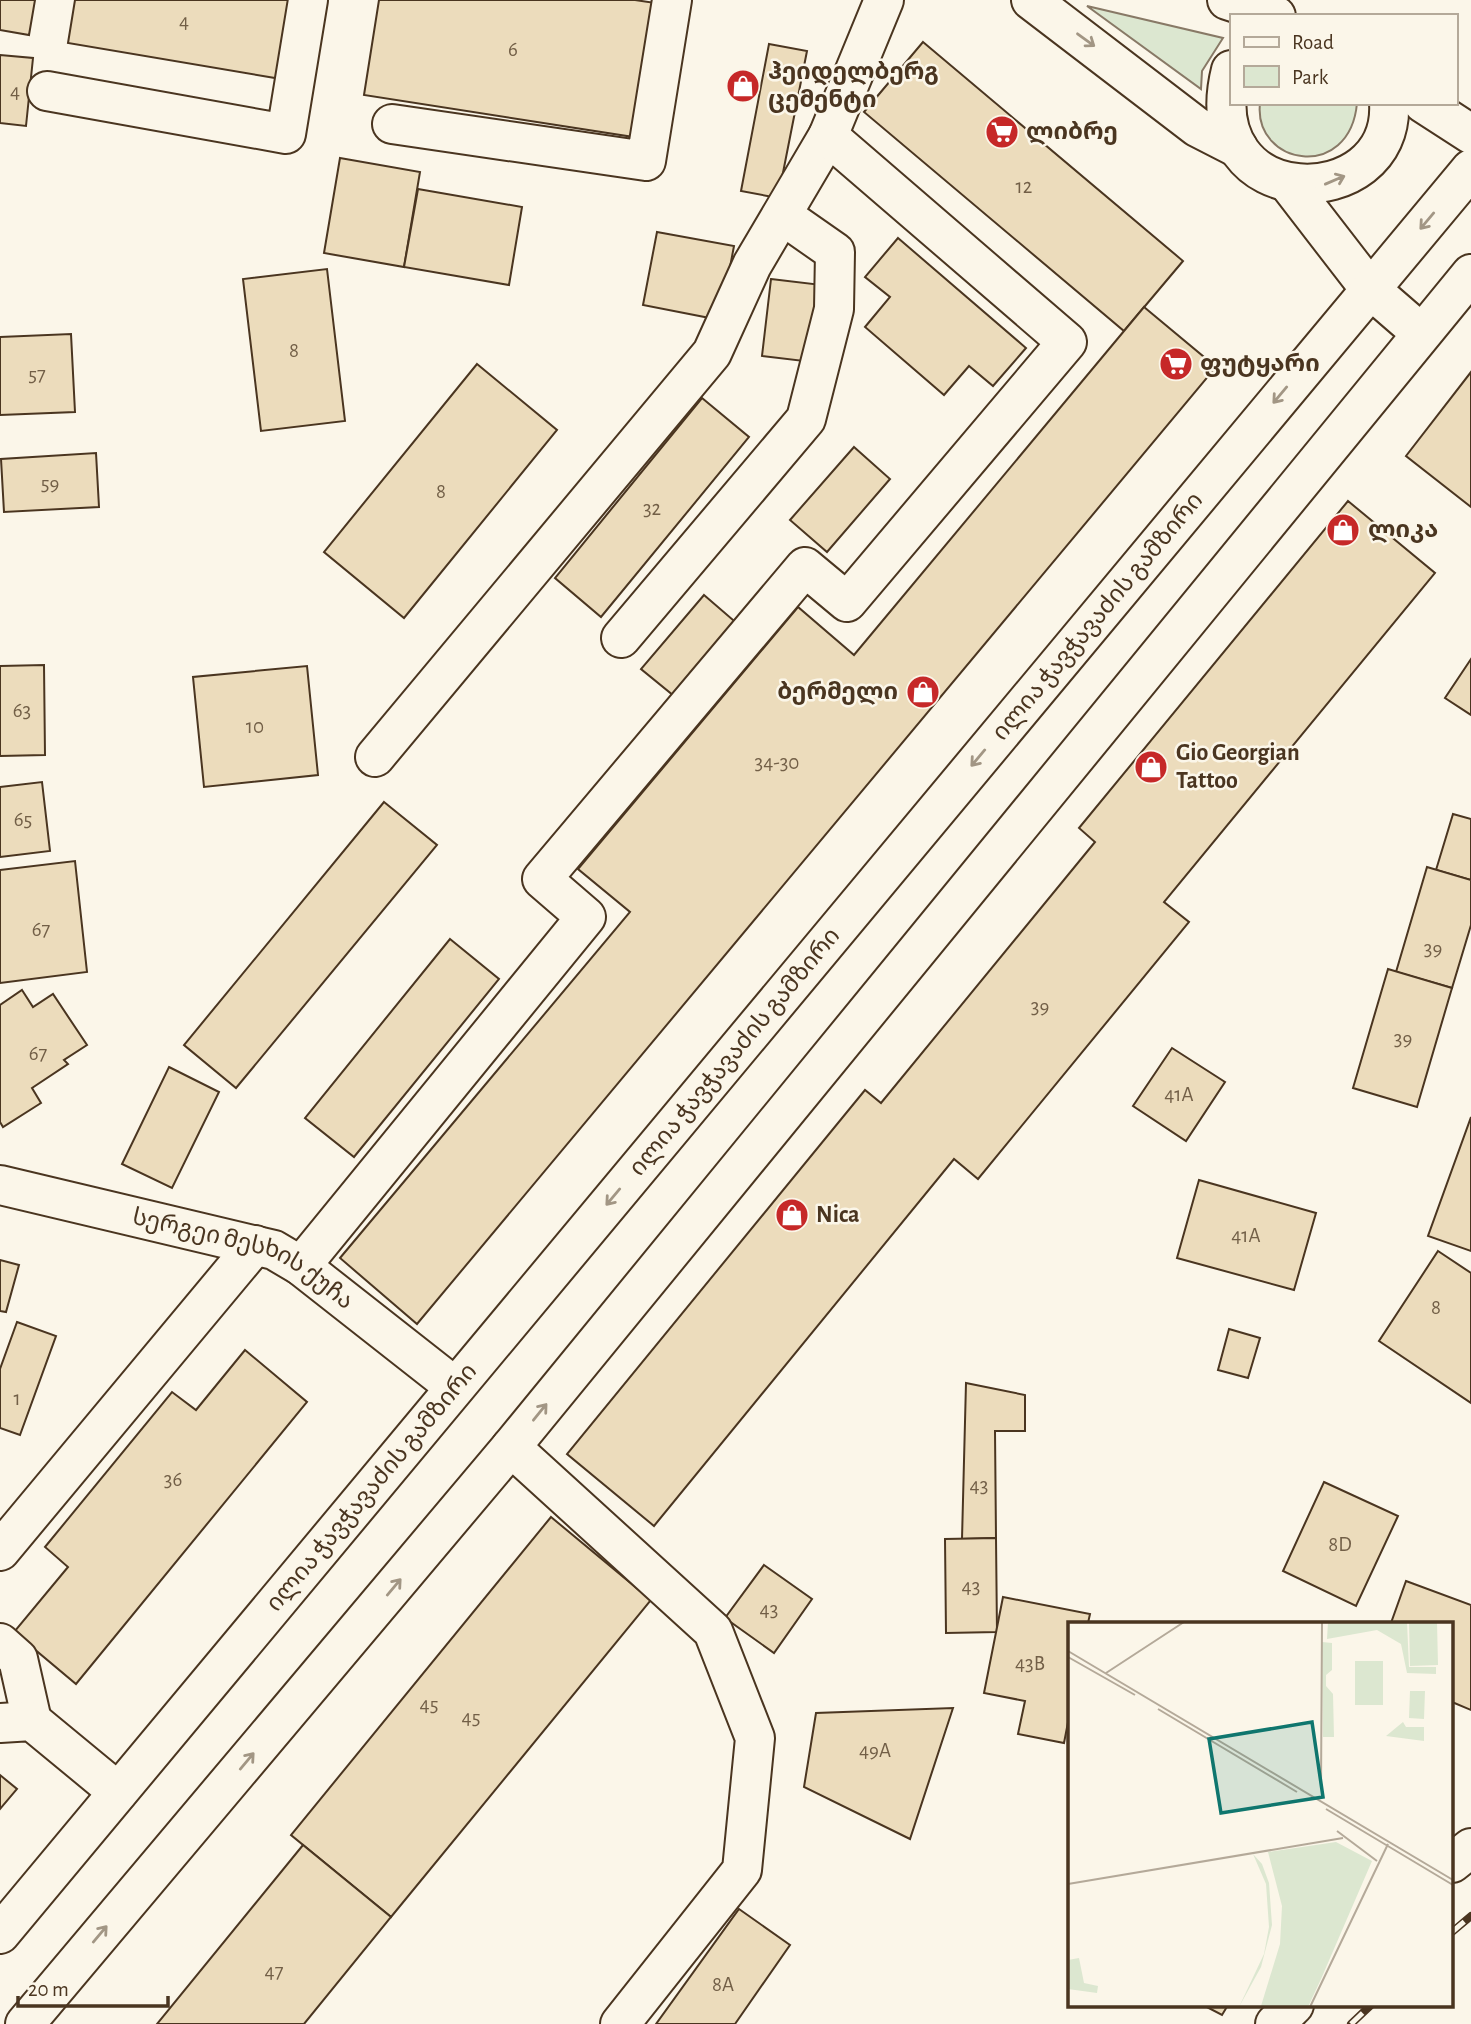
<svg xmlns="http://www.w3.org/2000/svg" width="1471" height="2024" viewBox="0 0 1471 2024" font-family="'Alegreya Sans','Noto Sans Georgian',sans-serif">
  <rect width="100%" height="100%" fill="#fbf6e9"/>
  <!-- green -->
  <g fill="#dce7d0" stroke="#887966" stroke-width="2">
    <path d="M1087,6l136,32 -21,33 -1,18z"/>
    <path d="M1260,103h97c-7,79 -104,63 -97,0z"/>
  </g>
  <!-- building -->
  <g fill="#ecdcbc" stroke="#4a3520" stroke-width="2">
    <path d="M0,0h35l-6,35 -29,-5z"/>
    <path d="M75,0h225l-13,80 -219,-37z"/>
    <path d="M379,0h256l27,4 -22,134 -276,-43z"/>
    <path d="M923,42l260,219 -59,70 -260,-219z"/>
    <path d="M769,44l38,7 -29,147 -37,-7z"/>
    <path d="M0,55l33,3 -7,68 -26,-3z"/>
    <path d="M340,158l80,14 -16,95 -80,-14z"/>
    <path d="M418,189l104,18 -13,78 -105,-18z"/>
    <path d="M657,232l77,14 -14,74 -77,-15z"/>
    <path d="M898,238l128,110 -33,38 -24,-20 -25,29 -79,-68 25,-30 -25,-20z"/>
    <path d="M327,269l18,152 -84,10 -18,-152z"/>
    <path d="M771,279l51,6 -10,77 -50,-6z"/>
    <path d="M1144,307l72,60 -799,957 -77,-66 290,-346 -52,-43 220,-262 56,48z"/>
    <path d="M71,334l4,78 -75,3v-78z"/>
    <path d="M477,364l80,66 -153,188 -80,-66z"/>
    <path d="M1471,372v135l-65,-51z"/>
    <path d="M702,398l47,39 -148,180 -46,-39z"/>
    <path d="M854,447l36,32 -63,73 -37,-32z"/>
    <path d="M96,453l3,54 -95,5 -3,-53z"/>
    <path d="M1348,501l87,72 -271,329 25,20 -211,257 -24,-20 -300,367 -87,-72 298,-364 16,13 214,-261 -16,-14z"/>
    <path d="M704,595l36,31 -61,74 -38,-31z"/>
    <path d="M1471,659v56l-26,-17z"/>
    <path d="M44,665l1,90 -45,1v-90z"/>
    <path d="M307,666l11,109 -114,12 -11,-110z"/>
    <path d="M42,782l8,69 -50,6v-70z"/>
    <path d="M384,802l53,43 -201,243 -52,-43z"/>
    <path d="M1453,814l18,5v61l-35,-10z"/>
    <path d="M75,861l12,111 -87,11v-113z"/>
    <path d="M1427,867l44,13v45l-19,63 -56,-16z"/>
    <path d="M450,939l49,40 -145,178 -49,-39z"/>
    <path d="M1388,969l64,19 -35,119 -64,-19z"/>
    <path d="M22,990l11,17 20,-13 34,51 -23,15 4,4 -36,24 9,15 -38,24 -3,-5v-117z"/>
    <path d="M1172,1048l53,34 -39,59 -53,-35z"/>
    <path d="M169,1067l50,25 -47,96 -50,-24z"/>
    <path d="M1471,1117v134l-43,-15z"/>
    <path d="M1199,1180l117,33 -22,77 -117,-32z"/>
    <path d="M1438,1251l33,22v130l-92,-62z"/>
    <path d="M0,1260l19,5 -13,47 -6,-1z"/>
    <path d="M17,1322l39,14 -36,99 -20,-7v-59z"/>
    <path d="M1229,1329l31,9 -12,40 -30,-8z"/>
    <path d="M245,1350l62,52 -231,282 -62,-52 54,-65 -23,-20 127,-155 24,18z"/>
    <path d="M966,1383l59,12v36h-30l1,107 -34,1z"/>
    <path d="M1324,1482l74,34 -42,90 -73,-35z"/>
    <path d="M551,1517l100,83 -260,317 -100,-82z"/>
    <path d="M996,1538l1,94 -51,1 -1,-94z"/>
    <path d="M764,1565l48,34 -38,54 -49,-35z"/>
    <path d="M1406,1581l65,24v105l-19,-8v-79h-61z"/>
    <path d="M1003,1597l87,17 -2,9h-18v89l-6,31 -46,-9 7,-33 -41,-8z"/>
    <path d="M953,1708l-43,131 -106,-52 12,-74z"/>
    <path d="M0,1775l17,14 -17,20z"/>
    <path d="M303,1845l88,72 -87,107h-147z"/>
    <path d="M739,1909l51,36 -55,79h-79z"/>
    <path d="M1203,2005h25l-6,10z"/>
  </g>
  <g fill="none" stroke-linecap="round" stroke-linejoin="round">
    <defs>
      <g id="minor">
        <path d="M1031,0l166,127 41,21"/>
        <path d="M1227,0l49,16"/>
        <path d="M1231,70c-37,146 165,145 158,33"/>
        <path d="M47,91l239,43 22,-134"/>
        <path d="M1423,103l48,31"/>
        <path d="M392,124l254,37 26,-161"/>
        <path d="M1288,183l81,105 52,45"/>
        <path d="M621,638l185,-219 28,-110 1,-57 -53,-37"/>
        <path d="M375,757l337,-404 40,-88 76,-129"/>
        <path id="s1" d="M0,1185l274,65 27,16 154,121"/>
        <path d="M301,1266l285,-349 -44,-38 263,-312 42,35 220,-260 -239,-206 56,-136"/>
        <path d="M511,1447l202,184 42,107 -13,132 -122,154"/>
        <path d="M0,1551l255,-306"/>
        <path d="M0,1643l18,16 14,62"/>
        <path d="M0,1723l32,-2 86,71"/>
        <path d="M1452,1863l19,-15"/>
        <path d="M1275,2024l19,-19"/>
      </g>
      <g id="major">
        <path id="s2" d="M0,1934l1471,-1765"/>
        <path d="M25,2024l486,-577 960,-1173"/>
      </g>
    </defs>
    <!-- minor casing -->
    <use href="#minor" stroke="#4a3520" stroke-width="42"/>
    <!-- major casing -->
    <use href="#major" stroke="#4a3520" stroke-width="42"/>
    <!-- minor -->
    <use href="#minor" stroke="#fbf6e9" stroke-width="38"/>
    <!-- major -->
    <use href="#major" stroke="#fbf6e9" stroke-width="38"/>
    <defs>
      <g id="rail">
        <path d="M1452,1932l19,-16"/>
        <path d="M1351,2024l20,-19"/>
      </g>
    </defs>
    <!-- rail casing -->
    <use href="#rail" stroke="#4a3520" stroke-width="8"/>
    <!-- rail -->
    <use href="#rail" stroke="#fbf6e9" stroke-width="5" stroke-dasharray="16" stroke-linecap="butt"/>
  </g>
  <!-- one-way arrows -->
  <defs><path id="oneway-shaft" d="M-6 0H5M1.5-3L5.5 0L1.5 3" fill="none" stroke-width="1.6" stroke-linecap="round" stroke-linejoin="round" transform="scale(1.75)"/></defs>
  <g stroke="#a29684">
    <use href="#oneway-shaft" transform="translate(1086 40) rotate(36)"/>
    <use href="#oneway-shaft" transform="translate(1335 180) rotate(-23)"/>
    <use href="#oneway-shaft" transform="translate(1427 221) rotate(130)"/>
    <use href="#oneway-shaft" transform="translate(1280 395) rotate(130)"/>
    <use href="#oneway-shaft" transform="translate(978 758) rotate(130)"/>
    <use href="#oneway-shaft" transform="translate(613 1197) rotate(130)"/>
    <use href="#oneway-shaft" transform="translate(540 1412) rotate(-51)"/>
    <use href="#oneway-shaft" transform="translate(394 1587) rotate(-50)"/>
    <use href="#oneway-shaft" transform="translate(247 1761) rotate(-50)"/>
    <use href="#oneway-shaft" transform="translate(100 1934) rotate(-50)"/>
  </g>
  <!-- icons -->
  <defs>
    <symbol id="shop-disc" viewBox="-11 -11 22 22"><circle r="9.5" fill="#c62828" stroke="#fbf6e9"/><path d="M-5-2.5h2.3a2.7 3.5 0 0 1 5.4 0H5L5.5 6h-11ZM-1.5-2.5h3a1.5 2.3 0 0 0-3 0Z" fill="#fff"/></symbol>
    <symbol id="supermarket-disc" viewBox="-11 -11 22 22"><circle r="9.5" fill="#c62828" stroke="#fbf6e9"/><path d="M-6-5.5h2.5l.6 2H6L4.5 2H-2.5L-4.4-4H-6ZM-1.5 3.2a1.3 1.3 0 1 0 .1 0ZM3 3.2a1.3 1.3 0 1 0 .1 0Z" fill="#fff"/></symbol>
  </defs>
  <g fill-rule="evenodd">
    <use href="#shop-disc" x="724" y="67" width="38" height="38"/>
    <use href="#supermarket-disc" x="983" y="113" width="38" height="38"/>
    <use href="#supermarket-disc" x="1157" y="345" width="38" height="38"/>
    <use href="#shop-disc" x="1324" y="511" width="38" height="38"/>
    <use href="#shop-disc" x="904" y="673" width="38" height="38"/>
    <use href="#shop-disc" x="1132" y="748" width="38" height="38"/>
    <use href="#shop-disc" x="773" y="1196" width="38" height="38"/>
  </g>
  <g text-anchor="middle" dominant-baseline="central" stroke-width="5" stroke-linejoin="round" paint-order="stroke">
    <!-- number labels -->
    <g font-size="21" fill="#725f47">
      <text x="184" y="21">4</text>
      <text x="513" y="49">6</text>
      <text x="15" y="91">4</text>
      <text x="1024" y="186">12</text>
      <text x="294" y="350">8</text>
      <text x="37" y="374">57</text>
      <text x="50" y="483">59</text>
      <text x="441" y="491">8</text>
      <text x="652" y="508">32</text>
      <text x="22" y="710">63</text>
      <text x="255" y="726">10</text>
      <text x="777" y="762">34-30</text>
      <text x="23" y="819">65</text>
      <text x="41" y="929">67</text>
      <text x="1433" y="948">39</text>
      <text x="1040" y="1006">39</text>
      <text x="1403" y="1038">39</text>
      <text x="38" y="1053">67</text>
      <text x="1179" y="1094">41A</text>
      <text x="1246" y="1235">41A</text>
      <text x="1436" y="1307">8</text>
      <text x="17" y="1398">1</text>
      <text x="173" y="1479">36</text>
      <text x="979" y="1485">43</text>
      <text x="1340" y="1544">8D</text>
      <text x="971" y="1586">43</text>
      <text x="769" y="1609">43</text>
      <text x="1030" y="1663">43B</text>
      <text x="429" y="1704">45</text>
      <text x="471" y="1717">45</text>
      <text x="875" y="1750">49A</text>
      <text x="274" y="1971">47</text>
      <text x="723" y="1984">8A</text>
    </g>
    <!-- poi labels -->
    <g font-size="24" font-weight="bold" fill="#4a3520" stroke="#fbf6e9" text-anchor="start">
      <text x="768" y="72">ჰეიდელბერგ<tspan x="768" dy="28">ცემენტი</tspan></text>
      <text x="1026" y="132">ლიბრე</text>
      <text x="1200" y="364">ფუტყარი</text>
      <text x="1368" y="530">ლიკა</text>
      <text x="898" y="692" text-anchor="end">ბერმელი</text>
      <text x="1176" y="753">Gio Georgian<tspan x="1176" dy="28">Tattoo</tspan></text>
      <text x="816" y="1215">Nica</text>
    </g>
    <!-- street labels -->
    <g font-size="24" fill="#4a3520" stroke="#fbf6e9">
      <text stroke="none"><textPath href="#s2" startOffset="1715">ილია ჭავჭავაძის გამზირი</textPath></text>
      <text stroke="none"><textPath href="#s2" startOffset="1148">ილია ჭავჭავაძის გამზირი</textPath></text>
      <text stroke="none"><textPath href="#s1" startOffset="256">სერგეი მესხის ქუჩა</textPath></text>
      <text stroke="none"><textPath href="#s2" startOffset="581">ილია ჭავჭავაძის გამზირი</textPath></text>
    </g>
  </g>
  <!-- overview -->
  <g transform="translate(1068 1622)">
    <rect width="385" height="385" fill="#fbf6e9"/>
    <path d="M260,0h79l2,45h27v7l-29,-1 -6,-29 -24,-14 -50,9zM341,0h28l1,43 -28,1zM254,20l10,1v27l-6,5v11l7,8 1,43h-11zM287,39h28v44h-28zM342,69h15l-1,28 -15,-1zM335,100l3,5h18v14l-38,-5zM268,220l36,19 -51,118 -13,28 -47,-1 19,-62 2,-38 -14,-54zM185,232l9,10 7,19 3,42 -11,42 -22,40 25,-53 5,-27 -3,-43zM11,336l5,25 14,3 -1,7 -29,-4v-29z" fill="#dce7d0"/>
    <path fill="none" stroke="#b4a999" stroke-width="2" d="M164,0h72M0,29l385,229M0,35l67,38M38,51l78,-51M90,87l139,83M253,166l1,-166M258,187l127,76M269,209l40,30M0,262l275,-46M242,385l78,-163"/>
    <path fill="#0f766e" fill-opacity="0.15" stroke="#0f766e" stroke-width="3.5" d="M244,100l11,75 -102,16 -12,-74z"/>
    <rect width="385" height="385" fill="none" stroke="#4a3520" stroke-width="3.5"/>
  </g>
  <!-- legend -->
  <rect x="1230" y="14" width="228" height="91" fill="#fbf6e9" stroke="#b4a999" stroke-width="2"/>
  <rect x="1244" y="37" width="35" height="10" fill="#fbf6e9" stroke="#b4a999" stroke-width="2"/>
  <text x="1292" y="49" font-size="21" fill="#4a3520">Road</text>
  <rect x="1244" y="66" width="35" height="21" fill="#dce7d0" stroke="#b4a999" stroke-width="2"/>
  <text x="1292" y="84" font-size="21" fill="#4a3520">Park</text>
  <!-- scale -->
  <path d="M18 1996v10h150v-10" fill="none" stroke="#4a3520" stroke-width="3.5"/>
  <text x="28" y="1996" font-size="21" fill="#4a3520" stroke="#fbf6e9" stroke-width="5" paint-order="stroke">20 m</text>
</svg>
